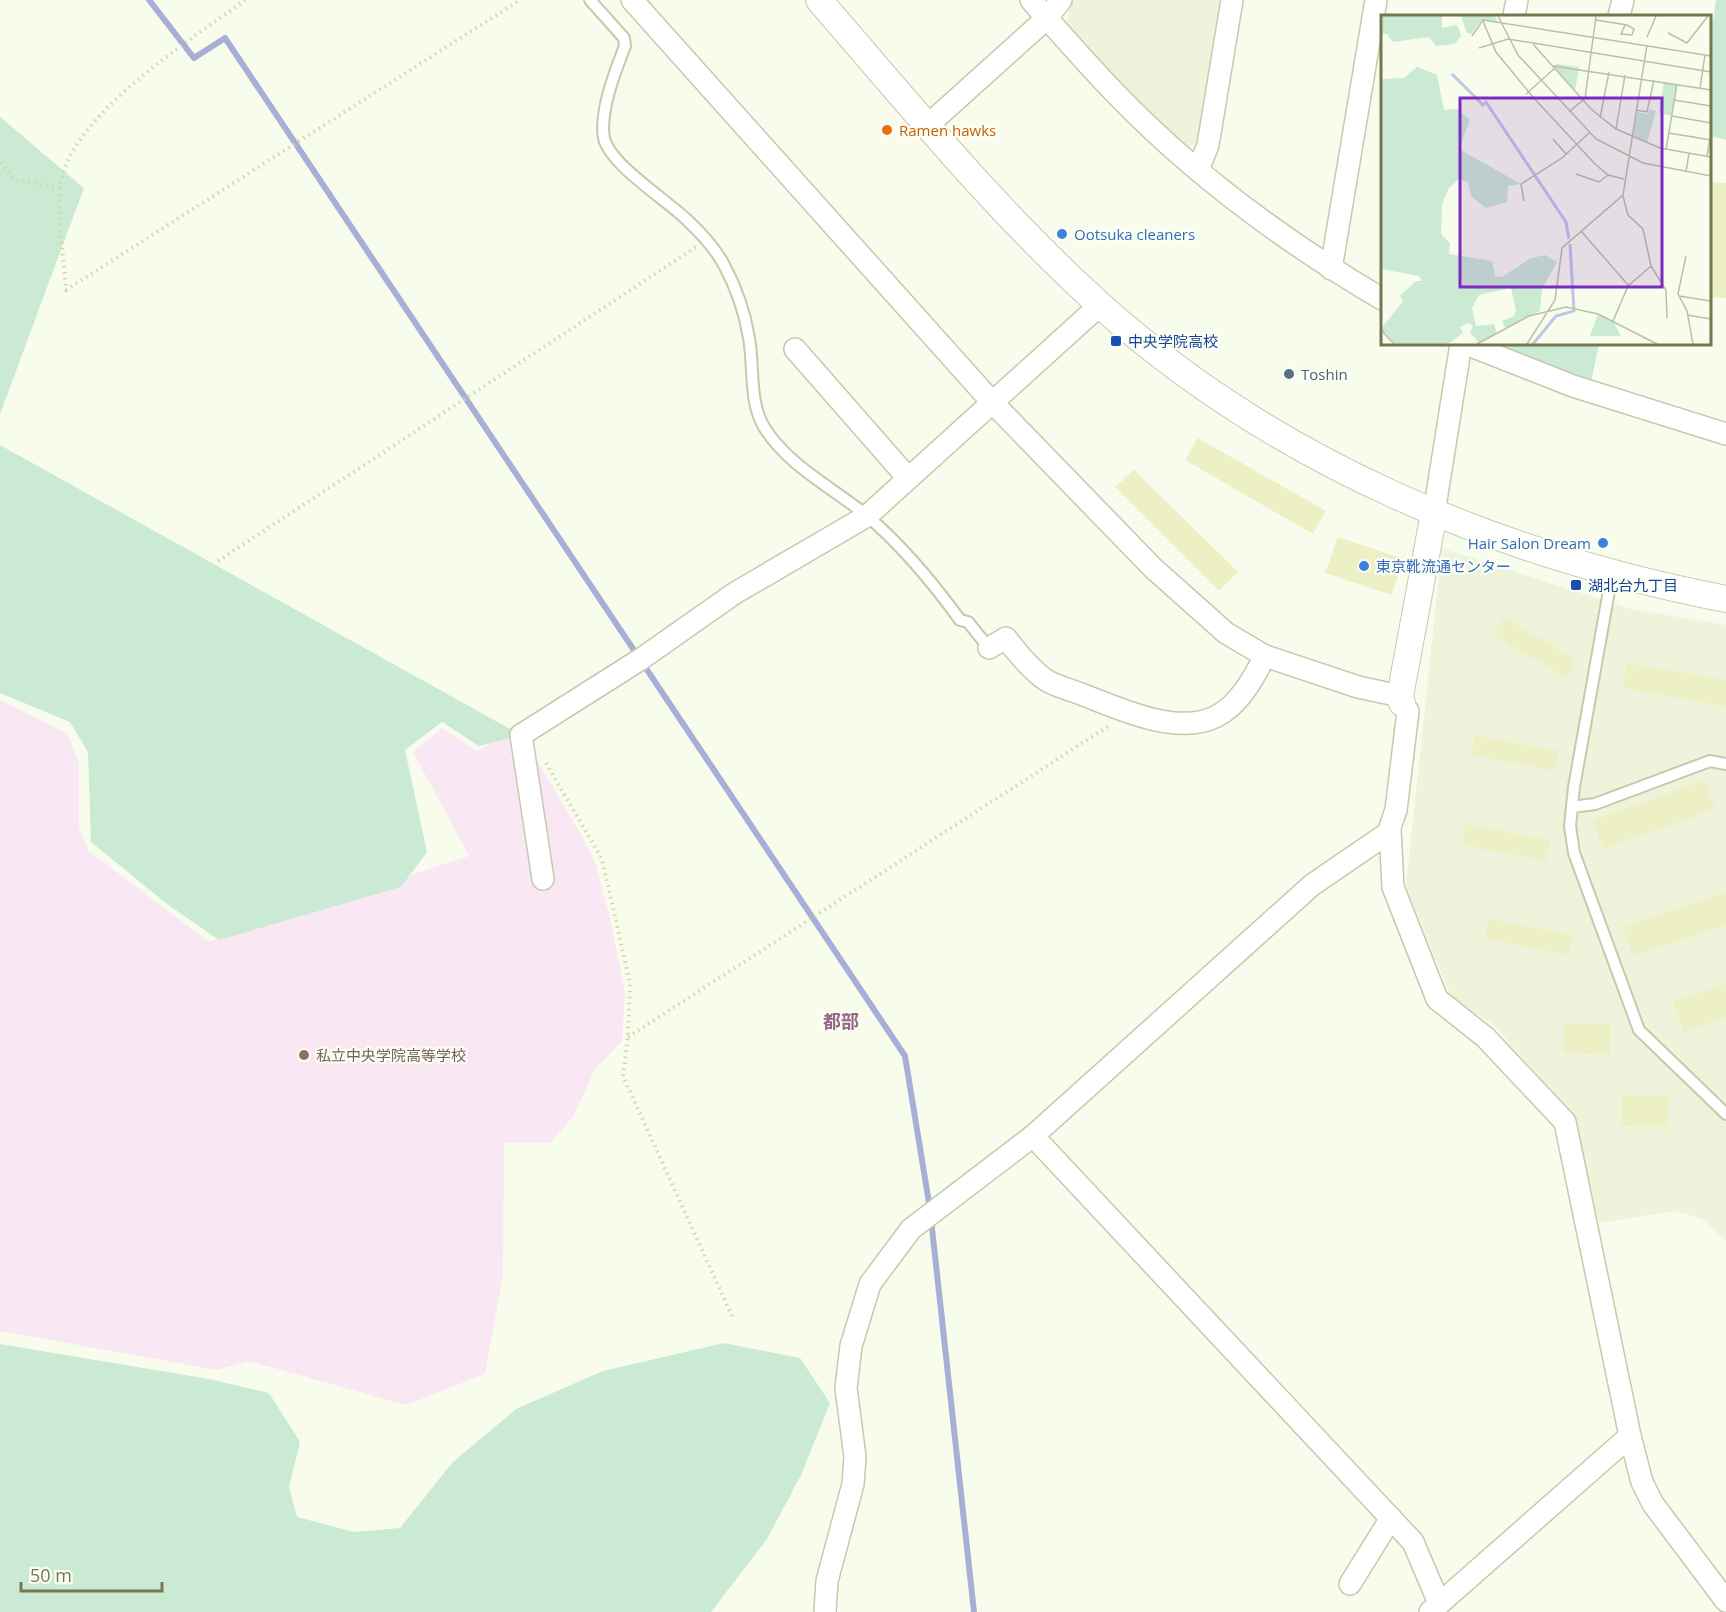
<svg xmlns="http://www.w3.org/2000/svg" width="1726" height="1612" viewBox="0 0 1726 1612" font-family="'Open Sans','Noto Sans JP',sans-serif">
  <rect width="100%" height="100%" fill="#f8fcec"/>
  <!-- residential -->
  <g fill="#eef4db">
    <path d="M1071,0h153l-23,142 -15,6 -62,-58 -55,-59 -2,-8z"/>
    <path d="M1442,548l188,61 96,16v616l-22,-21 -29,-9 -76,12 -27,-107 -77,-90 -44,-29 -45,-111z"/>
  </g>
  <!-- education -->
  <path fill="#f9e8f4" d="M0,700l68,34 11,30v63l10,24 120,91 260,-86 -56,-104 29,-24 35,23 41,-23 65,110 13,27 15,57 14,72 -3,47 -27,28 -22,48 -23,26h-46l-1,132 -18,99 -79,31 -157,-44 -32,9 -217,-39z"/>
  <!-- green -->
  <g fill="#caead3">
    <path d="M1716,0h10v140l-16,-4v-93z"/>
    <path d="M0,117l84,71 -84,226z"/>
    <path d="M1493,344h106l-8,39z"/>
    <path d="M0,445l521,290 -42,11 -37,-24 -37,28 22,102 -26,35 -182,53 -52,-36 -76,-62 -3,-90 -18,-30 -70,-29z"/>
    <path d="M724,1343l76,15 30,45 -29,72 -34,64 -56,73h-711v-268l209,35 60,14 31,49 -11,45 8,30 57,15 46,-4 52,-65 64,-54 87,-38z"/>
  </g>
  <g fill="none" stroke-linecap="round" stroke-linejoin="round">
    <!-- stream -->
    <g stroke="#a7afd7" stroke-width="6">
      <path d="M149,0l45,58 31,-20 680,1018 25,153"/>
      <path d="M931,1219l43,393"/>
    </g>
  </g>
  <!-- building -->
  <g fill="#edf0c5">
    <path d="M1712,182l14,1v115h-16z"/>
    <path d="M1198,438l128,73 -13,23 -128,-74z"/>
    <path d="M1134,470l104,102 -19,19 -104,-104z"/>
    <path d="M1338,537l66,22 -13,36 -66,-22z"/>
    <path d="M1503,617l74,43 -11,18 -73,-43z"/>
    <path d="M1627,663l99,17v27l-103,-19z"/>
    <path d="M1475,735l84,16 -4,20 -84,-16z"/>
    <path d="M1705,780l10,29 -112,40 -10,-29z"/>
    <path d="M1465,824l85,16 -4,21 -84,-16z"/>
    <path d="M1726,892v33l-93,31 -10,-30z"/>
    <path d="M1489,919l84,16 -4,20 -84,-16z"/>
    <path d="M1726,984v34l-42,14 -11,-31z"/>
    <path d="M1564,1023l47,1 -1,31 -47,-2z"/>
    <path d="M1622,1095l47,1 -1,31 -47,-1z"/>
  </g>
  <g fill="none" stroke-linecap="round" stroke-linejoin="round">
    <defs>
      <g id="service">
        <path d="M590,0l34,38 1,8c-9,23 -26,66 -21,92 6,27 63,62 83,82 14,13 28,28 37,45 12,22 21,49 25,73 5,27 0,65 15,89 23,38 69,61 102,88 36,30 67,68 94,105l8,2 21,26"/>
        <path d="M1612,574l-38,213 -4,39 4,27 65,177 87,84"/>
        <path d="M1572,807l23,-3 115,-43 16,3"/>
      </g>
      <g id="minor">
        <path d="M632,0l359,401 162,167 73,65 39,23 93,31 42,9"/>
        <path d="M1031,0c28,32 56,64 85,94 78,81 171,149 266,205"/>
        <path d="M1514,16l3,-16"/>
        <path d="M1619,16l4,-16"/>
        <path d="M928,125l119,-107 14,-18"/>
        <path d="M1198,170l10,-25 24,-145"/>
        <path d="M1331,269l45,-269"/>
        <path d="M1466,344l107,42 153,48"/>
        <path d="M795,349l113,129"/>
        <path d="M1434,513l27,-169"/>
        <path d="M989,648l17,-10c11,15 23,29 37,40 10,8 26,11 38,16 37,14 97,43 136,22 23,-12 37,-39 48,-60"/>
        <path d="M1390,829l3,58 44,112 48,38 80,85 65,314 -200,176"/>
        <path d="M543,879l-22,-144 120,-76 94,-66 132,-77 233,-211"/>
        <path d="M1033,1136l380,406 26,61"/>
        <path d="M1630,1436l12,46 11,22 73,97"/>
        <path d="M1350,1584l41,-66"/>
        <path d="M825,1612l2,-31 26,-97 2,-27 -9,-69 5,-42 19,-62 41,-55 122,-93 279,-251 76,-52 8,-23 12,-99 -6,-8"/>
      </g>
      <g id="tertiary">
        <path d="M819,0c90,104 178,212 281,305 175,157 398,250 626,294"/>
        <path d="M1402,703l-2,-7 34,-183"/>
      </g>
    </defs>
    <!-- service casing -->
    <use href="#service" stroke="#c6caac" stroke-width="14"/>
    <!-- minor casing -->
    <use href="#minor" stroke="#c6caac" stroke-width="24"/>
    <!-- tertiary casing -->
    <use href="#tertiary" stroke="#c6caac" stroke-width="28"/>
    <!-- path -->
    <g stroke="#d3d6a7" stroke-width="4" stroke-dasharray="1.5 4.5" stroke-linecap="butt">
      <path d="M245,0c-54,40 -180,118 -185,189 -3,32 4,68 6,101l454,-290"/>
      <path d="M0,163l16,17 44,8"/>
      <path d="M218,561l478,-314"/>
      <path d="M546,763l56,96 28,124 -2,54 -5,39 109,240"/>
      <path d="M628,1037l482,-312"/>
    </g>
    <!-- service -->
    <use href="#service" stroke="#fff" stroke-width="10"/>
    <!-- minor -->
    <use href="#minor" stroke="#fff" stroke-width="21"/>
    <!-- tertiary -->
    <use href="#tertiary" stroke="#fff" stroke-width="26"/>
  </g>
  <!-- markers -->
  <circle fill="#e8710a" stroke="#fbfef3" stroke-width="2" cx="887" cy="130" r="6"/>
  <g fill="#3f7fe0" stroke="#fbfef3" stroke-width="2">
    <circle cx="1062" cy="234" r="6"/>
    <circle cx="1603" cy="543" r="6"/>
    <circle cx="1364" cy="566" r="6"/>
  </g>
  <g fill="#1a4fb4" stroke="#fbfef3" stroke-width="2">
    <rect x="1110" y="335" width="12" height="12" rx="3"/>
    <rect x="1570" y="579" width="12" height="12" rx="3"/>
  </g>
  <circle fill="#5c6f8a" stroke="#fbfef3" stroke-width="2" cx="1289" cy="374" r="6"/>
  <circle fill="#8d6e63" stroke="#fbfef3" stroke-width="2" cx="304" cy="1055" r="6"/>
  <g text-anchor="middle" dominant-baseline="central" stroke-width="4.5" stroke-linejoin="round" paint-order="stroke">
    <!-- food labels -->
    <g font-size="15" fill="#c56008" stroke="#fbfef3" text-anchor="start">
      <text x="899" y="130">Ramen hawks</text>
    </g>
    <!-- shop labels -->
    <g font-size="15" fill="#366cbe" stroke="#fbfef3" text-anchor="start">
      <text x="1074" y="234">Ootsuka cleaners</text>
      <text x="1591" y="543" text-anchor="end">Hair Salon Dream</text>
      <text x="1376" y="566">東京靴流通センター</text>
    </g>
    <!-- transit labels -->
    <g font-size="15" fill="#164399" stroke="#fbfef3" text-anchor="start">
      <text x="1128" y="341">中央学院高校</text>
      <text x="1588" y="585">湖北台九丁目</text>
    </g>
    <!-- service labels -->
    <g font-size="15" fill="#4e5e75" stroke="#fbfef3" text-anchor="start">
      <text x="1301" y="374">Toshin</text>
    </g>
    <!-- education labels -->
    <g font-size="15" fill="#785e54" stroke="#fbfef3" text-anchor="start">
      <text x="316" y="1055">私立中央学院高等学校</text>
    </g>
    <!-- quarter labels -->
    <g font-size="18" font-weight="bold" fill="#926784" stroke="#fbfef3">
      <text x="841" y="1021">都部</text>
    </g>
  </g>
  <!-- overview -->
  <g transform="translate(1381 15)">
    <rect width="330" height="330" fill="#f8fcec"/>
    <path d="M0,1h61v12l15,-3 4,10 -6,9 -19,2 -7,-9 -36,5 -6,-8 -6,-1zM80,1h34l2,6 -15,-2 -11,14 -4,-1zM176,49l22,3 -4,24 -22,-25zM36,52l20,8 7,35 13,-1 13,11 -11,29 62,35 -13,2 -1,16 -21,6 -15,-12 -3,-14 -9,-3 -10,9 -7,16 -1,30 9,9 -1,11 43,7 3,15 7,1 29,-19 14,-3 12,7 -15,27 -2,22 -35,17 -3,-7 12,-5 2,-6 -5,-22 -32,7 -7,13 4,18 18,-2 3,9 -18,10 -9,-11 3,-6 -4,-3 -9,4 3,6 -15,11h-54l-13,-15 22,-28 -3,-5 16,-15h6l-3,-5 -38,-7v-190l23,-1zM283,67l13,2 -5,32 -13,-3zM268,94l7,2 -9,32 -14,-6 4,-25 11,2zM217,299l15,7 8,15h-31z" fill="#caead3"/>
    <path fill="none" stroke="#c0c7e6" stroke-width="3" d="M71,59l31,31 3,-3 80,120 3,17M152,329l23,-28 18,-5 -4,-67"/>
    <path fill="none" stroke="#bcbfa4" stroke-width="1.5" d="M117,1l20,39 78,84 47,24 68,13M215,5l31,5 7,4 -2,6 -11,-1 4,-9M102,6l13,31 36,44 63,68 13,11 16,4M287,18l19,10 21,-27M91,21l11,-16 228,36M266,22l9,-21M152,29l58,65 25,20 44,19 51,9M98,33l29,-9 203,33M172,51l158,24M319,73l5,-33M145,79l29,-26M293,85l37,6M255,95l11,2 7,-32M188,97l16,-14 11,-82M291,101l39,7M219,103l9,-46M235,114l9,-54M288,118l42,7M172,124l13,15M285,135l11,-66M326,141l4,-23M305,157l3,-19M195,159l23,8 9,-7M143,186l-3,-17 41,-26 27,-25M200,216l48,55M305,241l-8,38 9,17 6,33M270,251l15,24 1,28M298,281l32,5M306,300l24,4M232,306l15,-35 23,-20 -8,-37 -15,-14 -5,-19M0,315l13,14M96,329l52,-28 37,-9 32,7 59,30M146,329l28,-44 7,-52 61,-53 24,-150"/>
    <path fill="#7b2cbf" fill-opacity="0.15" stroke="#7b2cbf" stroke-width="3" d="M79,83h202v189h-202z"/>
    <rect width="330" height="330" fill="none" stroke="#76774f" stroke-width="3"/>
  </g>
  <!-- scale -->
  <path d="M21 1582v9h141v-9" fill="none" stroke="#76774f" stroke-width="3"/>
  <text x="30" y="1582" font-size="18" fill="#76774f" stroke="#fbfef3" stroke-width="4.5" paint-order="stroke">50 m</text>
</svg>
